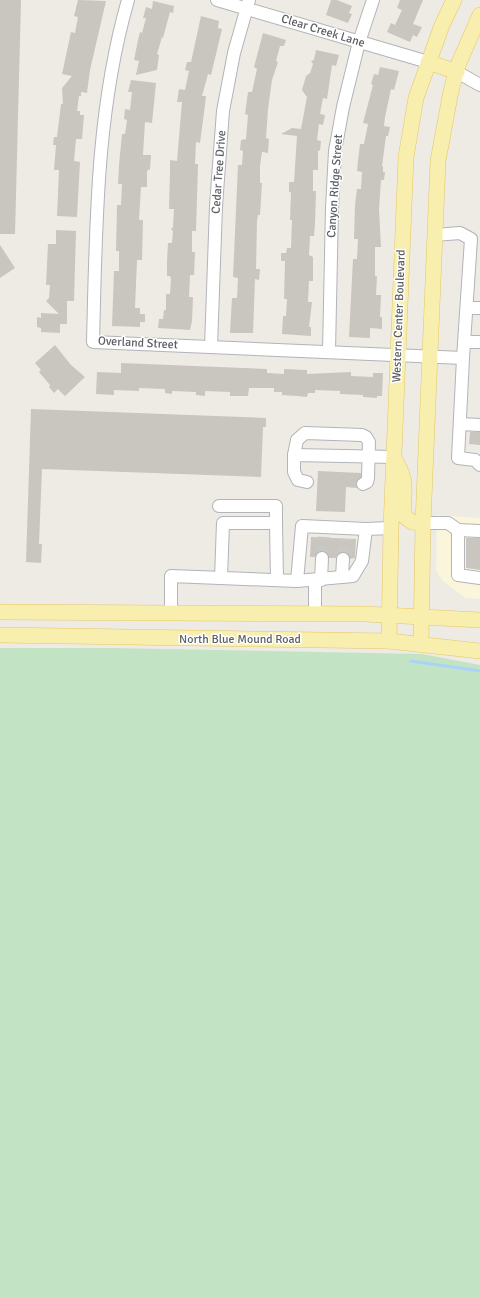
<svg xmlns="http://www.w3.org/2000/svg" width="480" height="1298" viewBox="0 0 480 1298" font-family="Signika,sans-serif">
  <rect width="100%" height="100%" fill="#edebe4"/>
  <!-- commercial -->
  <path fill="#fbf5db" d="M437,515l43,3v81l-15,-1 -23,-18 -6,-10z"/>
  <!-- green -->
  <path fill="#c2e3c4" d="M0,648h110l312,6 58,11v633h-480z"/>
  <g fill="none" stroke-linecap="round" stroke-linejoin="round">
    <!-- stream -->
    <path stroke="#a9d3f8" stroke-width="3" d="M411,661l69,10"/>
  </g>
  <!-- building -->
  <g fill="#c9c6c0">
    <path d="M0,0h21l-6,234h-15z"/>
    <path d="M78,0l28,1 -16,69 -3,23 -6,-1v4h-2l-2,15h3v4h4l-2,24h-6l-2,22 6,1 -3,55 -20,-1 2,-46h-5l2,-25h-3l1,-8h3l4,-33h2l-1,-16 10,-12 -10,-2 9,-42 4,1 3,-16 -4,-1z"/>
    <path d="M331,0h6l15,6 -3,7 3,1 -4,9 -22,-8z"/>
    <path d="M400,0h23l-10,24 9,3 -5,10 -4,-2 -3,7 -23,-10 4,-9 4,2 7,-15 -5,-2z"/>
    <path d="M153,1l21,5 -1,7 -3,-1 -7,26 -1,-1 -5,17 2,1 -2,15 -21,5 3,-14 -5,-1 4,-20 2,-8 2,1 4,-15h-3l3,-11 6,2z"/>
    <path d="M201,16l18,5 -1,7 4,1 -11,46 -3,-1 -6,22h4l-1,9 -5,38 -4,-1 -1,22h3l-2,67h-4v21h3l-1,23h-4l-1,22h4l-1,24 -2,9 -32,-2 1,-9h4l1,-9h2v-16h4l1,-15 -1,-3h-3v-15l1,-18h4l1,-12 -2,-2 2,-2 1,-18h-5l1,-36v-13l7,1 5,-59h-5l2,-13 6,1 4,-19 -4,-1 2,-8h4z"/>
    <path d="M263,33l23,7 -2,6h-4l-4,15 2,1 -6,18 -4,29 -2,29 3,1 -1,14 -6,-1 -2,14v17h2l-2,32h-2l-1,6 -1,48h4l-1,11 -4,-1 -2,54h-23l2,-35h5l1,-20 -5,-1 5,-112h4l1,-14 -3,-1 1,-10 5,-1 2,-24 -3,-1 3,-22h4l5,-23 -3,-2z"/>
    <path d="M316,50l23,5 -3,11 -4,-1 -5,34 -4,-1 -3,16 5,1 -2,10 -4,-1 -2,16 4,1 -1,10 -2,-1v20h-5v21h3l-1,32 -1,13h-4l-1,19 4,2v24h-4l-1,21h4l-3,25h2v9l-29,-2 1,-18h3l1,-17h-3l1,-38h-4v-8h5l1,-5h4l1,-28h-2l1,-28h-2v-10h5l3,-46 -16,-2 11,-6 9,1 6,-32 -5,-7 4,-14 4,-3 3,-9 -2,-3 3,-1z"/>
    <path d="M380,67l19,4 -5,19 -3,-1 -6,28 -1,9 6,1 -2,9h-2l-4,30h1v6h2l-1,8h-3l-2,29 2,38h-6v29h2l-1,19h5l-1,22h2v12l-12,-1v10l-21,-1 4,-78h4v-1l1,-19h-4l1,-34 2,-16h4l1,-17 -5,-1 1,-10 2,-17h4l4,-20 -5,-1 10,-38 -2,-1 3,-10 4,1z"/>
    <path d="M131,80l25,3 -4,40 -7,-1 -2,33h8l-1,14 -3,2v16h-6l-2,33h4l-1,40h-5l-2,48h5v6h5v8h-5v5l-28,-1 2,-55h5v-20h-3l1,-46h4l1,-21h-4l1,-19 3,-31h3l2,-14 -3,-1 1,-10 5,1 2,-18h-4z"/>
    <path d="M56,230l20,1 -2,70h-7v23h-7v9l-19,-1v-4l-4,-1v-10l4,1v-5l18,1 -13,-13 3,-3 1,-13h-4l2,-41h8z"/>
    <path d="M0,245l15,23 -15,10z"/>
    <path d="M55,345l16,20 14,12 -20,19 -7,-7 -4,4 -5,-6 1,-2 -11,-13 2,-2 -6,-7z"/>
    <path d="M121,363l146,6v4l17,1v-5l23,1v4l44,-2v4l22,1v-4h10l-1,23h-5v2l-14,-1v-2l-23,-1v-3l-25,-1v3h-7l-1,4 -10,-1 -15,-1v-3h-8v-4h-25l-1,8h-18v-4l-25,-1v5l-9,-1v-3l-24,-1v3l-7,-1v-4l-26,-1v3l-25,-1v5l-18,-1 1,-22 24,1z"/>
    <path d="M31,409l235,9v9h-3l-2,50 -219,-8 -3,75h3l-1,19 -15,-1z"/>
    <path d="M470,432h10v13l-11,-1z"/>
    <path d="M318,471l43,2v4l-5,6 1,5 -11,-1 -1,25 -29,-1z"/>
    <path d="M311,537l45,2 -1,19 -5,1 -3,-6 -4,-1 -6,3 -1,3h-7l-3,-6 -4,-1 -4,1 -3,5h-5z"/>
    <path d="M466,538h14v32l-14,-2z"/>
  </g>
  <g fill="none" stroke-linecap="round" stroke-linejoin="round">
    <!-- minor-tunnel -->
    <g stroke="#c9c8c4" stroke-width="12" stroke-dasharray="12 6" stroke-linecap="butt">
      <path d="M322,558l2,-21"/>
      <path d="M343,559l2,-20"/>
    </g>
    <defs>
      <g id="minor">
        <path d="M128,0c-32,111 -32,227 -35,342l370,16 8,-119 -11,-6 -25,2"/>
        <path d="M217,0l211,62"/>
        <path d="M457,72l23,13"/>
        <path d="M468,308h12"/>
        <path d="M465,342h15"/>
        <path d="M211,347l5,-141 7,-95 11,-58 15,-53"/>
        <path d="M329,351l3,-143 3,-57 8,-44 16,-65 14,-42"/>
        <path d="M463,358l-5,100 17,2 5,5"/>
        <path d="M460,424l20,1"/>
        <path d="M294,455l3,-15 8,-7 57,2 4,2 3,5 -1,36 -1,4 -4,2"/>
        <path d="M307,482l-9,-2 -4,-8v-17l100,2"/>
        <path d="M219,506h57v17"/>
        <path d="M423,523h25l10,7v45l22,3"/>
        <path d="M366,529l-64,-3 -5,55 56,-5 9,-15 4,-32 25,-1"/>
        <path d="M458,530l22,1"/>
        <path d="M342,577l1,-18"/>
        <path d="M221,578l2,-55h53l1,57"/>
        <path d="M321,580l1,-22"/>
        <path d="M171,612v-36l126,5"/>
        <path d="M315,613v-32"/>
      </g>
      <g id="major">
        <path d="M428,62l29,10"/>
        <path d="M395,460c5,8 9,16 9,26 1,11 -2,21 1,31l7,5 11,1"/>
        <path d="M0,612l365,2 115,6"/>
        <path d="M0,635l389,6 91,10"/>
        <path d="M389,641l2,-113 15,-371 10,-59 26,-73 12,-25"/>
        <path d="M421,643l2,-120 15,-362 13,-70 7,-26 22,-50"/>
      </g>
    </defs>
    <!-- minor casing -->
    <use href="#minor" stroke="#b1b4b8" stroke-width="14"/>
    <!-- major casing -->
    <use href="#major" stroke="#e5c665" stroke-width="16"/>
    <!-- minor -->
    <use href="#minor" stroke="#fff" stroke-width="12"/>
    <!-- major -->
    <use href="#major" stroke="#f8efae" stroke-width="15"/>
  </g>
  <g text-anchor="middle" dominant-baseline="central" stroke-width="3" stroke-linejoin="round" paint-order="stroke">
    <!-- street labels -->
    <g font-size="12" fill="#5c5f63" stroke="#fff">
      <text transform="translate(323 31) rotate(17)">Clear Creek Lane</text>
      <text transform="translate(219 172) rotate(-86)">Cedar Tree Drive</text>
      <text transform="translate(335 186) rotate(-86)">Canyon Ridge Street</text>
      <text transform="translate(399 316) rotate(-88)">Western Center Boulevard</text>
      <text transform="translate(138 343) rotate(3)">Overland Street</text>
      <text x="240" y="639">North Blue Mound Road</text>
    </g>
  </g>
</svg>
